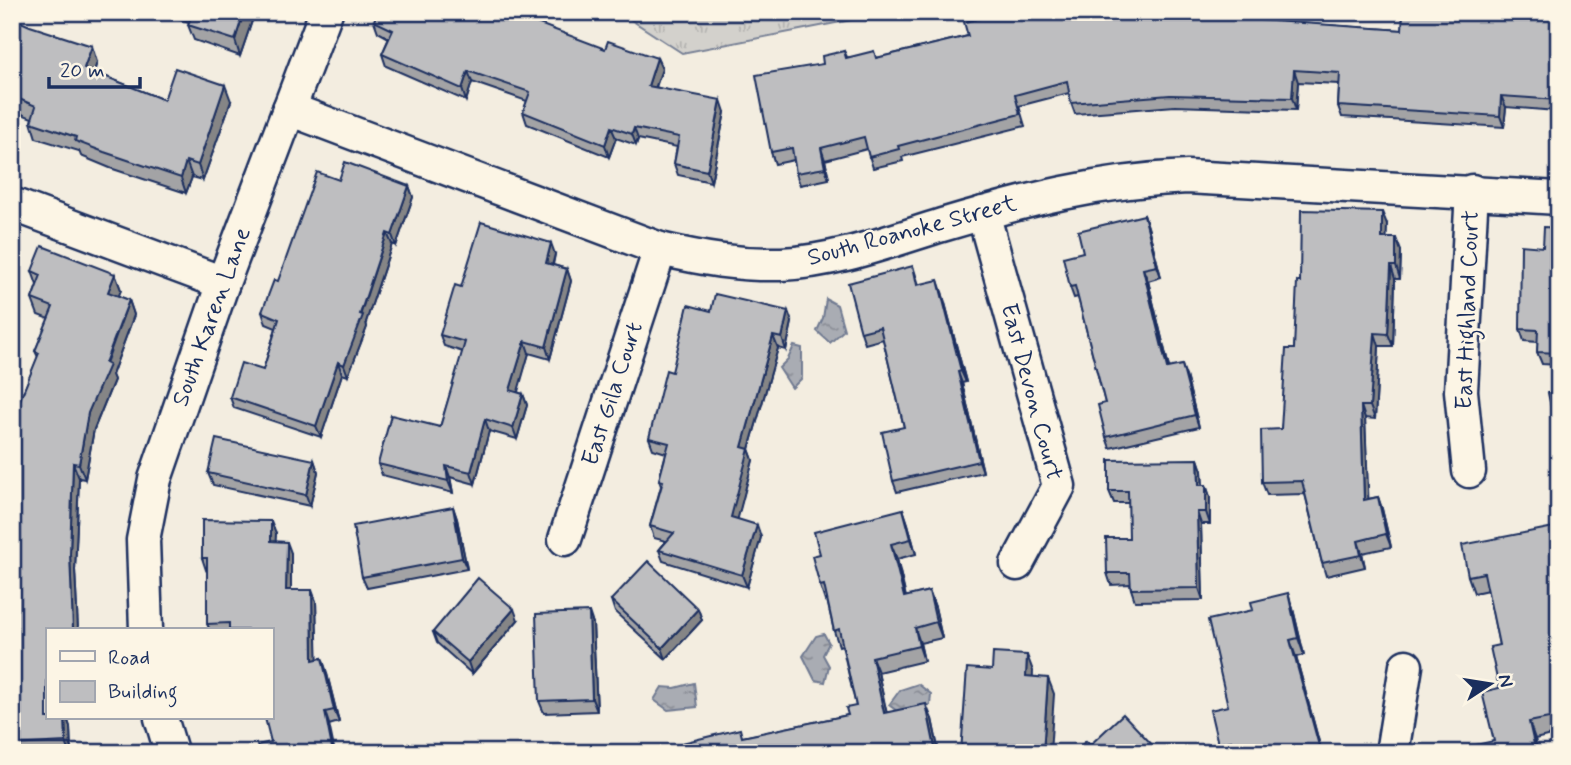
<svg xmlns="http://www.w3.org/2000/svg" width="1571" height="765" viewBox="0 0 1571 765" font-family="Mynerve,sans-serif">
  <defs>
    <pattern id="grass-tufts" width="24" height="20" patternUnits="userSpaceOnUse" patternTransform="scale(1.75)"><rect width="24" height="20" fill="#d3d1cc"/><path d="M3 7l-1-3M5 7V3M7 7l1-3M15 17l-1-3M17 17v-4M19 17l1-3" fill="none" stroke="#b5b4b2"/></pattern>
    <pattern id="water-ripples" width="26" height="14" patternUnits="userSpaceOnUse" patternTransform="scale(1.75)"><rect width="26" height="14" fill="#a9acb3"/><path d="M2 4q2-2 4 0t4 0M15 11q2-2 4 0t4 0" fill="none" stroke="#898c95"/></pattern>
  </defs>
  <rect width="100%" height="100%" fill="#f3ede0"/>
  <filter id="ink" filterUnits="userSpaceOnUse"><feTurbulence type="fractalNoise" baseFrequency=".0143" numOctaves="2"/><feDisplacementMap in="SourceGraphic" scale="14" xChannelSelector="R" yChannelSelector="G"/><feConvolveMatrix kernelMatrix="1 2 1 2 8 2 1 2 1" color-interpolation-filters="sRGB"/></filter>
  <g filter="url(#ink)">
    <!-- grass -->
    <path fill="url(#grass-tufts)" stroke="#778095" stroke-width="2" d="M619,12h273l-210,41z"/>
    <!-- water -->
    <g fill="url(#water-ripples)" stroke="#707a91" stroke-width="2">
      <path d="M826,299l11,6 7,25 -14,13 -13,-12 6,-13z"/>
      <path d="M794,346l8,2v30l-10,10 -13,-20 9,-9z"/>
      <path d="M824,634l5,9 -6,12 6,11 -4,16 -10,-2 -12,-24 13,-20z"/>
      <path d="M694,683l3,24 -29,3 -14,-10 8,-13 13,1z"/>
      <path d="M918,684l13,10 -1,11 -14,1 -15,8 -12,-9 11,-15z"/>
    </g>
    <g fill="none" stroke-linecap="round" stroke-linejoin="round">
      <defs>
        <g id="minor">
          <path d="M289,109l371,140c43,10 77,16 121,15 54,-2 109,-23 161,-39 84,-25 156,-44 245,-48l372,21"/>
          <path d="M12,204l211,79"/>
          <path d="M983,213l76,273 -42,78"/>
          <path d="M1469,471l-8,-80 11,-200"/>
          <path d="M565,539l95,-290"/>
          <path d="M146,630l-3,-90 12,-61 68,-196 103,-271"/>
          <path d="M161,718l10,33"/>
          <path d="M1392,753l14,-87"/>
        </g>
      </defs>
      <!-- minor casing -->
      <use href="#minor" stroke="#1b2f5e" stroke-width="37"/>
      <!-- minor -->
      <use href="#minor" stroke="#fcf5e5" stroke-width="32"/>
    </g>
    <!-- wall -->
    <g fill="#a3a3a5" stroke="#1b2f5e" stroke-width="2">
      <path d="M162,12h93l-15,44 -46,-16 -6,-15 1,-3z"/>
      <path d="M1009,12h240l2,8 151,10 71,-15h86v109l-3,-8v-5l-50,-4 -2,20 -162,-10 -4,-11 1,-22 -41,-2 -2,28 -121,-4 -100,8 -4,-11 -2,-10 -50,13 6,20 -123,31 1,4 -30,7 -6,-19 -42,11 4,19 -29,6 -4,-12 -2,-13 -19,4 -4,-12 52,-88 21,-13 3,6 30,1 91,-22z"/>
      <path d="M12,18l85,44 -3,10 70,28 67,1 -28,79 -11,-3 -6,16 -76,-25 -29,-12 -2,-5 -43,-13 -5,-16 1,-4 -20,-8z"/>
      <path d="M374,21l231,28 52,9 5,11 -6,18 69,25 -14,70 -33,-7 -4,-11 3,-17 -39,-8 -2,6 -20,-7 -7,19 -82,-33 -4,-12 4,-11 -55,-19 -6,19 -80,-35 -4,-12 7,-16 -11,-6z"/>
      <path d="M339,180l70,6 4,11 -17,49 -4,-2 -26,78 1,5 -19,49 -6,-2 -21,63 -87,-29 -4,-11 33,-27 13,-42 -10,-4 -4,-12z"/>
      <path d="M1144,215l4,12 13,50 -13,4 21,87 17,8 13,51 -89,21 -4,-11 -1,-34 -27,-106 -4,1 -4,-11z"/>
      <path d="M1387,224l-1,14 15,13 -1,28h-5l-2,67h-14l-4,73 -10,-1 3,81 10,-2 4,12 9,38 -29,6 3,14 -39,9 -4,-13 -17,-69 -38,1 -5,-13 19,-53 13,-80 6,-67z"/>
      <path d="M1559,228v137l-17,-1 -5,-12 1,-10 -14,-1 -4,-12 23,-82z"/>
      <path d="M555,254l-2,11 14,4 4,12 -21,78 -21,-6 -12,39 6,2 4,11 -10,34 -28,-8 -14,53 -25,-7 3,16 -71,-18 -4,-11 62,-37 23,-75 -19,-6 -4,-11 21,-48z"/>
      <path d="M913,266l6,19 23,7 24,90 -4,1 21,89 -86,20 -4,-11 11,-54 -21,-88 -18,5 -4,-12z"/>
      <path d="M32,271l83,3 6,16 -3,6 11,4 5,15 -22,60 2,5 -20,49 -9,50 -6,-1 -4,92 3,60h-31v88h20l3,9 1,26h-59v-329l8,-24 18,-43 -3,-6 14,-32 -11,-4 -6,-16 5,-14z"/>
      <path d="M711,311l81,11 -6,28 -8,-2 -29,101 4,11 -16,59 24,18 -14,50 -84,-26 -4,-11 7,-9 -12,-3 -4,-12 11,-40 -2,-6 7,-27 -13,-4 -4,-11 23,-66z"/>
      <path d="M1198,459l4,12 1,14h3l4,12v27h-9l2,76 -68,1 -4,-12 -1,-5 -19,1 -4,-12 22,-35v-35h-15l-5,-12z"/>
      <path d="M314,460l4,12 -8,34 -97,-21 -5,-12z"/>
      <path d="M453,507l4,12 10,50 -100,19 -5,-11z"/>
      <path d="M903,509l5,15 8,30 -19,5 9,38 23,-6 6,16 7,31 -22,5 4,18 -46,11 8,40 46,7 7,34h-254l58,-16 105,-22 8,-9 -14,-61 -3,1 -5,-15 -7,-31 -2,1 -5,-15v-32z"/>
      <path d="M276,533l-1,8 16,12v37l25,11 1,58 5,-1 4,12 13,52 -68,20v-112h-61l-3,-6v-55l-1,1 -4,-12z"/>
      <path d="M1559,540v193l-24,6 3,14h-75l31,-12 5,-53v-43l-11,-55 -14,3 -6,-17z"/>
      <path d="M611,600l87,9 4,11 -36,39 -51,-47z"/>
      <path d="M1293,609l11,46 -8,2 26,96h-101l-3,-9z"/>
      <path d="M518,620l-46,54 -35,-31 -4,-11z"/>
      <path d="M593,624l4,87 -53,2 -5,-12z"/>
    </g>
    <!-- shaded-wall -->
    <g fill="#858586" stroke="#1b2f5e" stroke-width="2">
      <path d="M244,12h11l-15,44 -5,-16z"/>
      <path d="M1246,12h3l2,3 -1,16 -4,-12z"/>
      <path d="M92,46l5,16 -7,22 -6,-16z"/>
      <path d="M657,58l5,11 -10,28 -4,-11z"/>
      <path d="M1294,70l4,12 -2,28 -4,-12z"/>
      <path d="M468,71l4,11 -6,19 -4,-12z"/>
      <path d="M225,85l6,16 -28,79 -5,-15z"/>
      <path d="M1501,96l5,11 -2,20 -4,-11z"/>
      <path d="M721,100l4,12 -14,70 -4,-11z"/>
      <path d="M611,127l5,11 -7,19 -4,-12z"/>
      <path d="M634,128l4,11 -2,6 -4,-11z"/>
      <path d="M821,148l4,12 4,19 -4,-11z"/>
      <path d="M186,161l6,16 -6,16 -5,-15z"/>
      <path d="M409,186l4,11 -17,49 -4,-11z"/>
      <path d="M1382,212l5,12 -1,26 -4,-12z"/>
      <path d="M1144,215l4,12 13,50 -4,-11z"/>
      <path d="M387,233l5,11 -26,78 1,5 -19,49 -4,-11z"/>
      <path d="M1396,238l5,13 -1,28 -4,-13z"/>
      <path d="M551,243l4,11 -5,20 -4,-11z"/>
      <path d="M1391,266l4,13 -2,67 -5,-12z"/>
      <path d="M567,269l4,12 -21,78 -4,-12z"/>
      <path d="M1143,269l5,12 24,99 -5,-12z"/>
      <path d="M115,274l6,16 -7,18 -6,-16z"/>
      <path d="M938,280l4,12 24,90 -5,-11z"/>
      <path d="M129,300l5,15 -22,60 2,5 -20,49 -9,50 -6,-15 9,-51z"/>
      <path d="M788,311l4,11 -6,28 -4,-12z"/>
      <path d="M1375,333l4,13 -4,73 -5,-13z"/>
      <path d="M773,336l5,12 -29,101 4,11 -18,69 -4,-12 11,-70z"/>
      <path d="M525,341l4,12 -14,49 -5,-12z"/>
      <path d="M338,362l4,12 -21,63 -5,-11z"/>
      <path d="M1182,365l4,11 13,51 -4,-12z"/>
      <path d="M958,372l4,11 21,89 -4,-11z"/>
      <path d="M523,394l4,11 -10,34 -4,-11z"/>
      <path d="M1361,406l4,12 4,94 -5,-12z"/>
      <path d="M485,419l4,12 -14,53 -4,-12z"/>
      <path d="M1198,459l4,12 1,26 -4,-12z"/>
      <path d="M314,460l4,12 -8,34 -4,-11z"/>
      <path d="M73,463l6,15 -4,92 3,60h-5l-3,-76z"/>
      <path d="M446,466l4,11 3,16 -5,-12z"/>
      <path d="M1206,485l4,12v27l-4,-12z"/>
      <path d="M1378,497l4,12 9,38 -5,-13z"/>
      <path d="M453,507l4,12 10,50 -5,-11z"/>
      <path d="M903,509l5,15 8,30 -5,-15z"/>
      <path d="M1197,512l4,12 2,76 -4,-12z"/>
      <path d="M271,521l5,12 -1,20 -4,-12z"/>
      <path d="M757,525l4,12 -14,50 -5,-12z"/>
      <path d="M1358,541l4,12 3,14 -4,-12z"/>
      <path d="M287,542l4,11v49l-5,-12z"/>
      <path d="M891,544l6,15 12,53 -5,-15z"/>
      <path d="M312,590l4,11 2,71 -5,-12z"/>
      <path d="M929,591l6,16 7,31 -6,-16z"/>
      <path d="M1288,593l5,16 11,46 -6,-17z"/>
      <path d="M514,609l4,11 -46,54 -4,-12z"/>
      <path d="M698,609l4,11 -36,39 -4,-11z"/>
      <path d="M589,612l4,12 4,87 -5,-12z"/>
      <path d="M915,628l5,15 4,18 -5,-15z"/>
      <path d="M1290,640l6,17 26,96h-1z"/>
      <path d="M1027,655l6,16 -1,22 -6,-17z"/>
      <path d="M872,657l6,15 12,56 -6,-15z"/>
      <path d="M322,658l4,12 13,52 -5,-12z"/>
      <path d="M1048,678l6,16 -4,59h-7z"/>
      <path d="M926,704l6,15 7,34h-3z"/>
      <path d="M325,712l4,12 6,29h-2z"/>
      <path d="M65,718h2l3,9 1,26h-1l-4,-11z"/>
      <path d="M1529,722l6,17 3,14h-2z"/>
    </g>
    <!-- building -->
    <g fill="#bebec0" stroke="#1b2f5e" stroke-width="2">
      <path d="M193,12h51l-9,28 -47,-15z"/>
      <path d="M377,12h131l97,37 3,-8 49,17 -9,28 73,14 -14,71 -33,-7 5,-27 -45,-9 -2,6 -21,-7 -6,18 -82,-33 7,-20 -62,-21 -6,18 -80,-35 11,-24 -19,-9z"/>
      <path d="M1009,12h237v7l156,11 1,-18h36l34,3v-3h40l46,3v101h-3l1,-16 -56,-4 -1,20 -162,-10 2,-33 -46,-3 -2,28 -122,-3 -99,8 -4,-22 -52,14 5,19 -122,32 1,3 -30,8 -5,-20 -43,11 4,20 -29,5 -4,-25 -21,4 -15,-77 67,-11 -1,-8 22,-5 2,7 28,-7 2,7 92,-22 -4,-14z"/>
      <path d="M12,18l18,8 62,20 -8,22 80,32 11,-32 50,17 -27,80 -12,-4 -5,17 -77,-26 -29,-11 1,-4 -45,-15 5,-16 -24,-10z"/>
      <path d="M345,162l64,24 -17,49 -5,-2 -27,81 3,1 -19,50 -6,-3 -22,64 -86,-29 11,-34 22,7 16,-51 -17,-7 12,-32 4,1 39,-109 22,8z"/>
      <path d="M1301,210l81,2v26h14v28h-5l-3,68 -13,-1 -5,73h-9l3,94 14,-3 8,37 -28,7 3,14 -39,8 -20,-82 -40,1 -1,-52 20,-1 5,-80h8l3,-68 3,1z"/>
      <path d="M1144,215l13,51 -14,3 24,99 15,-3 13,50 -89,22 -8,-32 7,-2 -30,-117 -5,1 -7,-30 20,-5 -5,-21z"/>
      <path d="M481,222l70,21 -5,20 21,6 -21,78 -21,-6 -15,49 13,4 -10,34 -28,-9 -14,53 -25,-6 2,15 -70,-17 13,-49 49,12 25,-85 -25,-7 15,-50 6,2z"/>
      <path d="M1544,227l15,1v125l-22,-1 1,-22 -18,-1 1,-84 22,2z"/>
      <path d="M42,246l73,28 -7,18 21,8 -24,63 4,2 -21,48 -9,51 -6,-1 -3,91 3,76h-26v88h18l1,24 -54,3v-321l5,-25 3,1 19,-47 -4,-2 18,-44 -21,-8 9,-24 -9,-4z"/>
      <path d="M913,266l4,19 21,-5 23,91 -3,1 21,89 -86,20 -11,-49 22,-5 -24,-100 -19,5 -13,-49z"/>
      <path d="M715,294l73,17 -6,27 -9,-2 -31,111 7,2 -18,68 26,8 -15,50 -83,-25 15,-17 -24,-7 13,-45 -4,-1 10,-37 -20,-5 17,-68 6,2 16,-67 23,6z"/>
      <path d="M1559,391v52l-11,-50z"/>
      <path d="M216,439l98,21 -8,35 -98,-22z"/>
      <path d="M1198,459l1,26h7v27h-9l2,76 -68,1 -1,-16h-23l-1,-35h23l-1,-47h-19v-31z"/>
      <path d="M453,507l9,51 -100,19 -9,-51z"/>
      <path d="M903,509l8,30 -20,5 13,53 25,-6 7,31 -21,6 4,18 -47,11 12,56 42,-9 10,49h-251l-3,-10 58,-14 2,8 106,-22 -2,-7 10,-2 -17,-77 -5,2 -10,-46 -4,1 -8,-30 8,-2 -6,-22z"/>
      <path d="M202,520l69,1v20l16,1 -1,48h26l1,70 9,-2 12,52 -9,2 8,41h-74l-2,-8 14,-3 -6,-24h6v-88h-42v-7l-22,1v-66h-5z"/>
      <path d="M1554,527l5,24v165l-30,6 7,31h-73l-1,-5 32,-7 -12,-49 17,-4 -9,-41 9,-2 -15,-72 -16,3 -6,-31z"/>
      <path d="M648,561l50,48 -36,39 -51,-48z"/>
      <path d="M478,578l36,31 -46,53 -35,-30z"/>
      <path d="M1288,593l10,45 -8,2 31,113h-87l-3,-12 -13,3 -8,-34 18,-4 -20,-86 45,-10 -2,-8z"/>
      <path d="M589,612l3,87 -53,2 -3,-87z"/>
      <path d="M993,653l34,2 -1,21 22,2 -5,75h-82l6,-85 25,2z"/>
      <path d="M1123,714l37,39h-87l13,-12 4,4z"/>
    </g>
  </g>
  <g text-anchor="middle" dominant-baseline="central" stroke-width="5" stroke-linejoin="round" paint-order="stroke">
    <!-- street labels -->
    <g font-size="24" fill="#1b2f5e" stroke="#fcf5e5">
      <text transform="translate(912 231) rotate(-15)">South Roanoke Street</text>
      <text transform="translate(1468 310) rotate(-88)">East Highland Court</text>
      <text transform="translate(212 317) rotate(-70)">South Karen Lane</text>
      <text transform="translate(1031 392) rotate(75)">East Devon Court</text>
      <text transform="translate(613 394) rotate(-72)">East Gila Court</text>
    </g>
  </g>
  <!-- margin -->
  <rect width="1571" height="765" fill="none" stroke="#fcf5e5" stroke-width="42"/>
  <rect x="21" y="21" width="1529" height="723" fill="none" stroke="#1b2f5e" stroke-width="2.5" filter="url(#ink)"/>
  <!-- legend -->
  <rect x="46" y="628" width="228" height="91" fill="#fcf5e5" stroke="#a2a6af" stroke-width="2"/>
  <rect x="60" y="651" width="35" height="10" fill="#fcf5e5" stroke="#a2a6af" stroke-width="2"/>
  <text x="108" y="664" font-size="21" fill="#1b2f5e">Road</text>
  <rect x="60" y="681" width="35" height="21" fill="#bebec0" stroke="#a2a6af" stroke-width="2"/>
  <text x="108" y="698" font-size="21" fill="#1b2f5e">Building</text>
  <!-- north arrow -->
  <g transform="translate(1490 684) rotate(78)" stroke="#fcf5e5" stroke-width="5" paint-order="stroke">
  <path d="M0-5L12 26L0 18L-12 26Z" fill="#1b2f5e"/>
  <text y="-10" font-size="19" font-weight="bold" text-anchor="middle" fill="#1b2f5e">N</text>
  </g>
  <!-- scale -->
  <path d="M49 77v10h91v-10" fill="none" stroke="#1b2f5e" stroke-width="3.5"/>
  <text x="60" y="77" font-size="21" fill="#1b2f5e" stroke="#fcf5e5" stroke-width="5" paint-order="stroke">20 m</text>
</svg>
